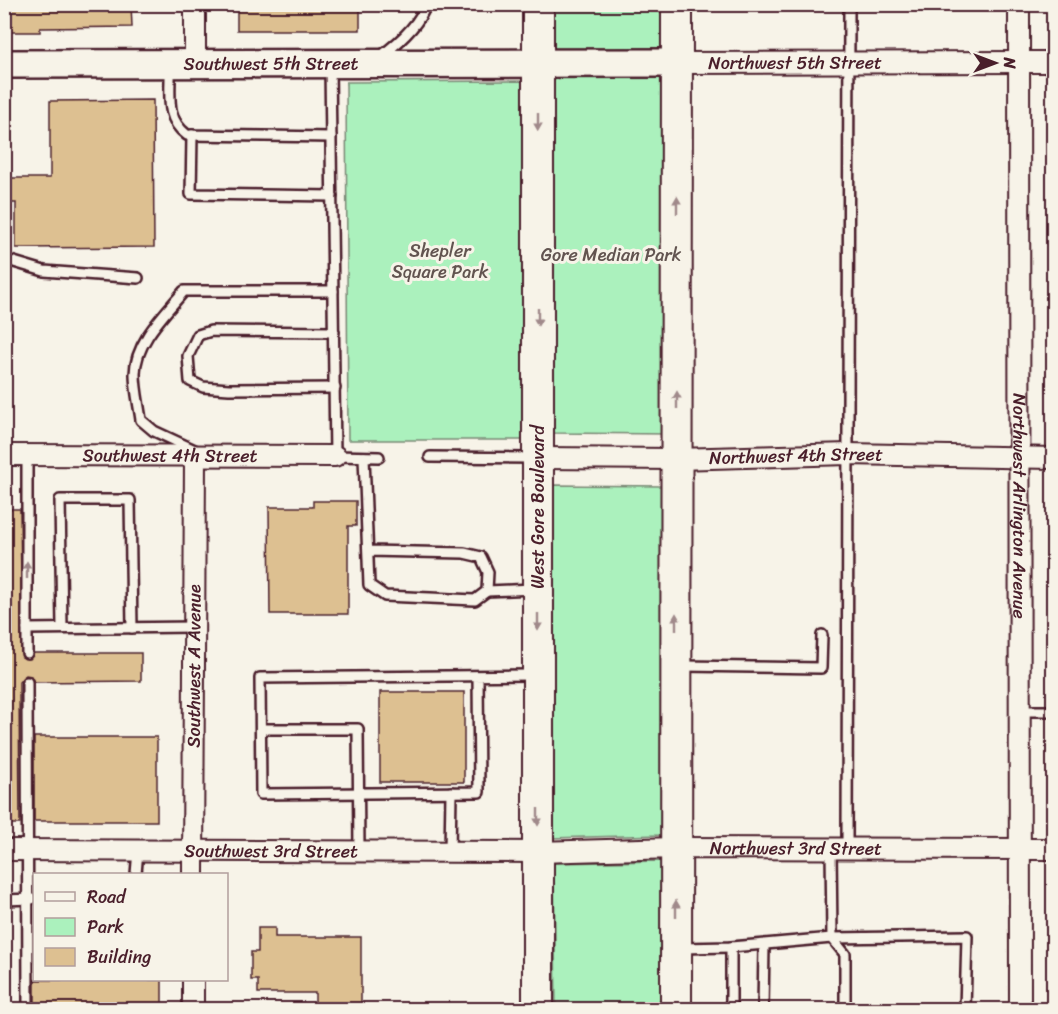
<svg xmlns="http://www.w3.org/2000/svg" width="1058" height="1014" viewBox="0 0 1058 1014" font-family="Sriracha,sans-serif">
  <rect width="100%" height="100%" fill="#f7f3e8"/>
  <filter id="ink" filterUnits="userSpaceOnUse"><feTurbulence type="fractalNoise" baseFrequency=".0167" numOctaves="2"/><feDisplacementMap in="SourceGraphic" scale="12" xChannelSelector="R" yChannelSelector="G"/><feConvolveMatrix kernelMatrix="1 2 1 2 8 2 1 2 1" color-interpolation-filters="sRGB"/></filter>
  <g filter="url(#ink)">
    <!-- green -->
    <g fill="#abf1bd" stroke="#7a8874" stroke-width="1.5">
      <path d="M548,5h118l-2,46 -104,2 -10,-7z"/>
      <path d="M551,77h117l3,357 -118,-1z"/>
      <path d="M532,81l1,359h-185l-2,-358z"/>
      <path d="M553,485l109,1 1,349 -113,3z"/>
      <path d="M661,861l3,148h-108l-2,-146z"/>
    </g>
    <!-- building -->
    <g fill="#ddc091" stroke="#4a1f2b" stroke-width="1.5">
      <path d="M4,4h127l1,23 -92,1v4h-36z"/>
      <rect x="237" y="4" width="123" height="26"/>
      <path d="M153,100l1,147 -138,1v-45h-12v-25h46v-77z"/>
      <path d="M313,501h43v25h-8v88h-78l-1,-107h44z"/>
      <path d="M4,509h16l2,148 8,2 4,-6h107v28l-107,1 -3,-6 -5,-1 -7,7 1,142h-16z"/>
      <rect x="380" y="692" width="84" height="90"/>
      <rect x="34" y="737" width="123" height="84"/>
      <path d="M258,928h17v9h86v73h-46v-17h-57v-13h-7v-28h7z"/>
      <rect x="35" y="980" width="127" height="30"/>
    </g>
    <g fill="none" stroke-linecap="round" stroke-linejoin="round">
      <defs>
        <g id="lane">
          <path d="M381,56c16,-12 39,-32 45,-52"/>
          <path d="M330,66l5,390 44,1"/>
          <path d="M170,67c1,26 -6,51 17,68l144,2"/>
          <path d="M192,135l-1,59 141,2"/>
          <path d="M4,259l40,12 94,7"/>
          <path d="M334,332l-123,-1 -13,4 -10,21 2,25 13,6 26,2 106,-1"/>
          <path d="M197,451l-43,-20 -13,-11c-2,-15 -6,-31 -6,-46 0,-32 30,-60 49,-83h149"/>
          <path d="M27,455v198"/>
          <path d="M364,457l5,128 16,11 90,4 12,-9 1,-19 -7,-15 -17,-4 -96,-2"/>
          <path d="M430,457l103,1"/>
          <path d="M487,591l46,-2"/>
          <path d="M62,628l-2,-128h70l2,128"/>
          <path d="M27,629l167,-2"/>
          <path d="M682,666l139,2 1,-33"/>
          <path d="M478,676l1,116 -218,2 -1,-116 273,-3"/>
          <path d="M27,682l1,328"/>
          <path d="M1020,711h34"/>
          <path d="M261,729h97l1,122"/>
          <path d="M831,848l1,90 13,16v56"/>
          <path d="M847,848l2,-844"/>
          <path d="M450,852l1,-60"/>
          <path d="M136,874l2,-24"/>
          <path d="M4,900l28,-1"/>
          <path d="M681,948l50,-1 101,-9 135,-2 -2,74"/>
          <path d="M731,1010v-63"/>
          <path d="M763,1010l1,-65"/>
        </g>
        <g id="street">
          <path id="s1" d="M1019,4l1,1006"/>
          <path id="s2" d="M677,63l377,-1"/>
          <path d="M195,64v-60"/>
          <path id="s3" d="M4,455l331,1"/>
          <path id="s4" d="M538,458l139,1 171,-5 206,4"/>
          <path id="s5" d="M4,850l534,2 137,-4 379,1"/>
          <path id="s6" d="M193,874l2,-418"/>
          <path d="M193,980v30"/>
        </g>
        <g id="secondary">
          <path id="s7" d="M4,64l673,-1"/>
        </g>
        <g id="primary">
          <path d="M538,4v1006"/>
          <path d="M676,1010l1,-1006"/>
        </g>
      </defs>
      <!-- lane casing -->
      <use href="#lane" stroke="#4a1f2b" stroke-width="14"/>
      <!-- street casing -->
      <use href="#street" stroke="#4a1f2b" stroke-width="24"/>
      <!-- secondary casing -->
      <use href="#secondary" stroke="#4a1f2b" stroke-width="32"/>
      <!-- primary casing -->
      <use href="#primary" stroke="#4a1f2b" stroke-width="34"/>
      <!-- lane -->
      <use href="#lane" stroke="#f7f3e8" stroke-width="9"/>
      <!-- street -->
      <use href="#street" stroke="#f7f3e8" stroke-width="20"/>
      <!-- secondary -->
      <use href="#secondary" stroke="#f7f3e8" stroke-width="27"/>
      <!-- primary -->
      <use href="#primary" stroke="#f7f3e8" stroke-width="30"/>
    </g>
    <!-- one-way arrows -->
    <defs><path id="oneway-solid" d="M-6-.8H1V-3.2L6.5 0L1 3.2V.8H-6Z" transform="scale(1.5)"/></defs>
    <g fill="#a0898a">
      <use href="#oneway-solid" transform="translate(538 122) rotate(90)"/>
      <use href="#oneway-solid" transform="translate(677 205) rotate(-90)"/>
      <use href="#oneway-solid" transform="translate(538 317) rotate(90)"/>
      <use href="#oneway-solid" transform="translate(677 400) rotate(-90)"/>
      <use href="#oneway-solid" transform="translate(27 570) rotate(-90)"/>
      <use href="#oneway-solid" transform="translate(538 622) rotate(90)"/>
      <use href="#oneway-solid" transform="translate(676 622) rotate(-90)"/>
      <use href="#oneway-solid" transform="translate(538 817) rotate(90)"/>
      <use href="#oneway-solid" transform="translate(676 909) rotate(-90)"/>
    </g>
  </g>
  <g text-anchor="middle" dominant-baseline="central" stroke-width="6" stroke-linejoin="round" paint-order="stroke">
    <!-- street labels -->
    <g font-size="18" fill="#4a1f2b" stroke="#f7f3e8">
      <text stroke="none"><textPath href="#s2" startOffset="118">Northwest 5th Street</textPath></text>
      <text stroke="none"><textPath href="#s7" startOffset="267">Southwest 5th Street</textPath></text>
      <text stroke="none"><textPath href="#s3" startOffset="166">Southwest 4th Street</textPath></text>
      <text stroke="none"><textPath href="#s4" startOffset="258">Northwest 4th Street</textPath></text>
      <text transform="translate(538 507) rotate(-90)">West Gore Boulevard</text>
      <text stroke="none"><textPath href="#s1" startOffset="502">Northwest Arlington Avenue</textPath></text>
      <text stroke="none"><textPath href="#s6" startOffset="208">Southwest A Avenue</textPath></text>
      <text stroke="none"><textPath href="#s5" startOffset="792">Northwest 3rd Street</textPath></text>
      <text stroke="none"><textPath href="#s5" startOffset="267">Southwest 3rd Street</textPath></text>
    </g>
    <!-- park labels -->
    <g font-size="18" fill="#625450" stroke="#f7f3e8">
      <text x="440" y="251">Shepler<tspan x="440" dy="21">Square Park</tspan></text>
      <text x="611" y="255">Gore Median Park</text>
    </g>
  </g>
  <!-- margin -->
  <rect width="1058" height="1014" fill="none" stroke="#f7f3e8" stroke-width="24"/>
  <rect x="12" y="12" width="1034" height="990" fill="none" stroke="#4a1f2b" stroke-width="2" filter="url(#ink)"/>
  <!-- legend -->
  <rect x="33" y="873" width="195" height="108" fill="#f7f3e8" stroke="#b29e9c" stroke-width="1.5"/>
  <rect x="45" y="892" width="30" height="9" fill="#f7f3e8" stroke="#b29e9c" stroke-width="1.5"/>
  <text x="87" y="903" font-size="18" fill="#4a1f2b">Road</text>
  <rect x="45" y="918" width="30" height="18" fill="#abf1bd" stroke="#b29e9c" stroke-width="1.5"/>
  <text x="87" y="933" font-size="18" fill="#4a1f2b">Park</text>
  <rect x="45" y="948" width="30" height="18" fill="#ddc091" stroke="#b29e9c" stroke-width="1.5"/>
  <text x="87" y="963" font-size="18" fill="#4a1f2b">Building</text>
  <!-- north arrow -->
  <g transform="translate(995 63) rotate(90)" stroke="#f7f3e8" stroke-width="4.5" paint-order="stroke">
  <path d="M0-4.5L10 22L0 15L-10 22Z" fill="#4a1f2b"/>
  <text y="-9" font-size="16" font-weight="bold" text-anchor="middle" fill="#4a1f2b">N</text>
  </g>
</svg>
